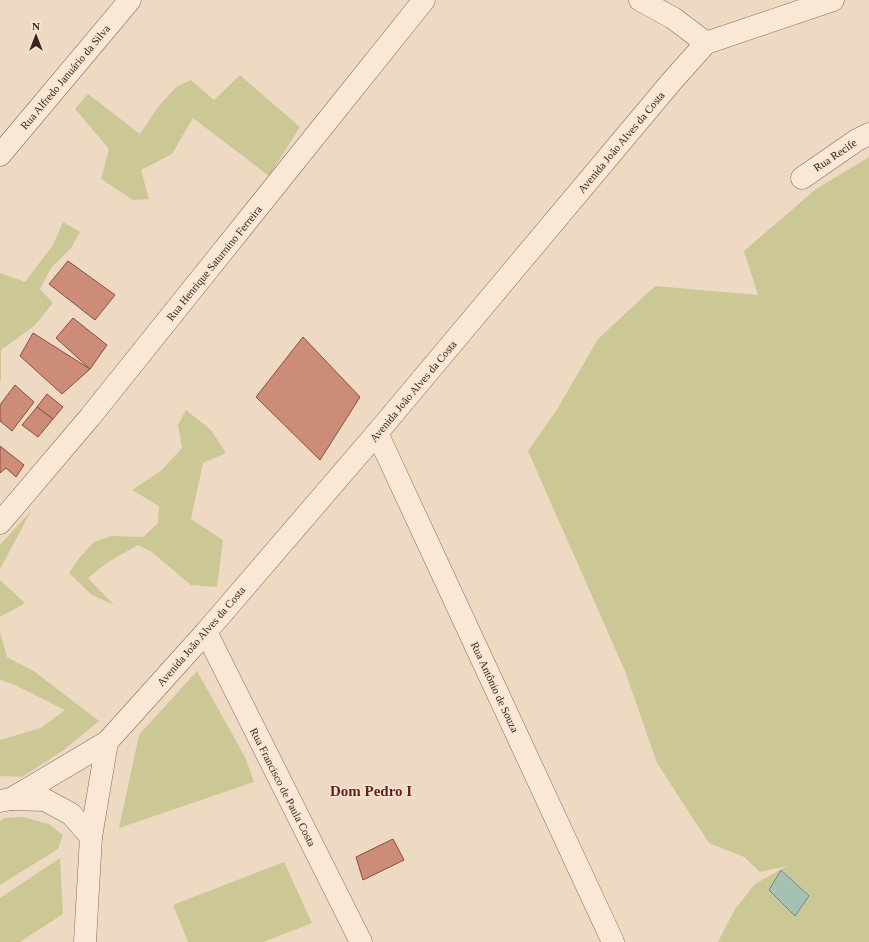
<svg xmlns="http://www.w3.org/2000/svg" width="869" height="942" viewBox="0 0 869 942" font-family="Georgia,serif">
  <rect width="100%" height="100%" fill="#eed9c2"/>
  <!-- green -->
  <g fill="#ccc896">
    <path d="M240,75l60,52 -31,49 -76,-58 -21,36 -31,16 8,29 -16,1 -32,-21 8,-30 -34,-40 13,-15 52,40 18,-27 18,-20 15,-7 23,20z"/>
    <path d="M869,157v785h-151l17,-33 20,-25 32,-18 -27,6 -16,-15 -35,-14 -52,-80 -32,-92 -97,-220 28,-40 42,-72 57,-53 103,9 -14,-44 72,-62z"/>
    <path d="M63,222l17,10 -9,16 -20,20 -11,21 13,14 -19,23 -33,24v29l-1,2v-108l25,9 28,-37z"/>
    <path d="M186,410l25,20 15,23 -23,10 -12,56 32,21 -6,47 -26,-2 -39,-33 -14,-7 -30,17 -20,16 26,27 -22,-10 -23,-22 11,-16 14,-15 17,-6 32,1 15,-14 1,-17 -27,-16 30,-20 20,-22 -4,-23z"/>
    <path d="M31,511l-31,58v-24z"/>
    <path d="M0,580l25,23 -25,14z"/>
    <path d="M0,632l7,25 28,15 64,49 -38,31 -39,25 -22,-1v-36l41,-12 24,-18 -50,-25 -15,-5z"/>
    <path d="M197,671l48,86 9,25 -135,46 20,-93z"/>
    <path d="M23,817l26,7 14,11 -5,14 -58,36v-64l5,-3z"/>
    <path d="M60,858l3,56 -43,28h-20v-44z"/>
    <path d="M284,862l28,61 -49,19h-75l-15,-37z"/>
  </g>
  <!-- water -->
  <path fill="#a5c1b3" stroke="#6c8f80" d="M781,870l28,26 -14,20 -26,-26z"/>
  <!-- building -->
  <g fill="#cc8c78" stroke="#874f3f">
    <path d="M68,261l47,34 -20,25 -46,-36z"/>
    <path d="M73,318l34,27 -17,24 -34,-31z"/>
    <path d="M33,333l57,36 -28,25 -42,-38z"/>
    <path d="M303,337l57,60 -40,63 -64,-63z"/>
    <path d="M15,385l19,17 -22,29 -12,-10v-16z"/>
    <path d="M47,394l16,13 -10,12 -16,-12z"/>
    <path d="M37,407l16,12 -15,18 -16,-12z"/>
    <path d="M0,446l24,19 -8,12 -10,-9 -6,5z"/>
    <path d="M393,839l11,21 -41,20 -7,-23z"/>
  </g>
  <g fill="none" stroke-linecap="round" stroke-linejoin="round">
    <defs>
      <g id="minor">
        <path d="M640,0l33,18 33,25"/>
        <path d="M0,155l130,-155"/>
        <path d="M802,178l55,-38 12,-6"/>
        <path d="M377,433l236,509"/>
        <path d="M0,523l90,-106 334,-417"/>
        <path d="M206,632l155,310"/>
        <path d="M11,799l34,1 26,14 20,23"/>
        <path d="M0,801l11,-2 96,-57 99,-110 171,-199 295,-352 34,-38 127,-43"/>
        <path d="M85,942l6,-105 16,-95"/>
      </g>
    </defs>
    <!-- minor casing -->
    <use href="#minor" stroke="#886a59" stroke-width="23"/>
    <!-- minor -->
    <use href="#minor" stroke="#f9e8d6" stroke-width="22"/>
  </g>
  <g text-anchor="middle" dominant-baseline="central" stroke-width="3" stroke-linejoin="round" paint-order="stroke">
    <!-- street labels -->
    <g font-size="11" fill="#38251e" stroke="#f5e5d2">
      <text transform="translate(65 77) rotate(-50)">Rua Alfredo Januário da Silva</text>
      <text transform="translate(621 142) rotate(-50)">Avenida João Alves da Costa</text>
      <text transform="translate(835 155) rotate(-34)">Rua Recife</text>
      <text transform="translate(214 263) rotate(-51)">Rua Henrique Saturnino Ferreira</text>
      <text transform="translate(413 391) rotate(-50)">Avenida João Alves da Costa</text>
      <text transform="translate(201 636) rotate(-49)">Avenida João Alves da Costa</text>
      <text transform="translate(495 687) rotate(65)">Rua Antônio de Souza</text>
      <text transform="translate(283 787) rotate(63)">Rua Francisco de Paula Costa</text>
    </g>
    <!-- district labels -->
    <g font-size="15" font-weight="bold" fill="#641f1d" stroke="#f5e5d2">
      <text x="371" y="791">Dom Pedro I</text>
    </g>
  </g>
  <!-- north arrow -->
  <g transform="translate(36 36)" stroke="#f5e5d2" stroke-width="3" paint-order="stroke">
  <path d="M0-3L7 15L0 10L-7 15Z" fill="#38251e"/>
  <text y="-6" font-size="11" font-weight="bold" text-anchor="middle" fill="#38251e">N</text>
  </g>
</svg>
